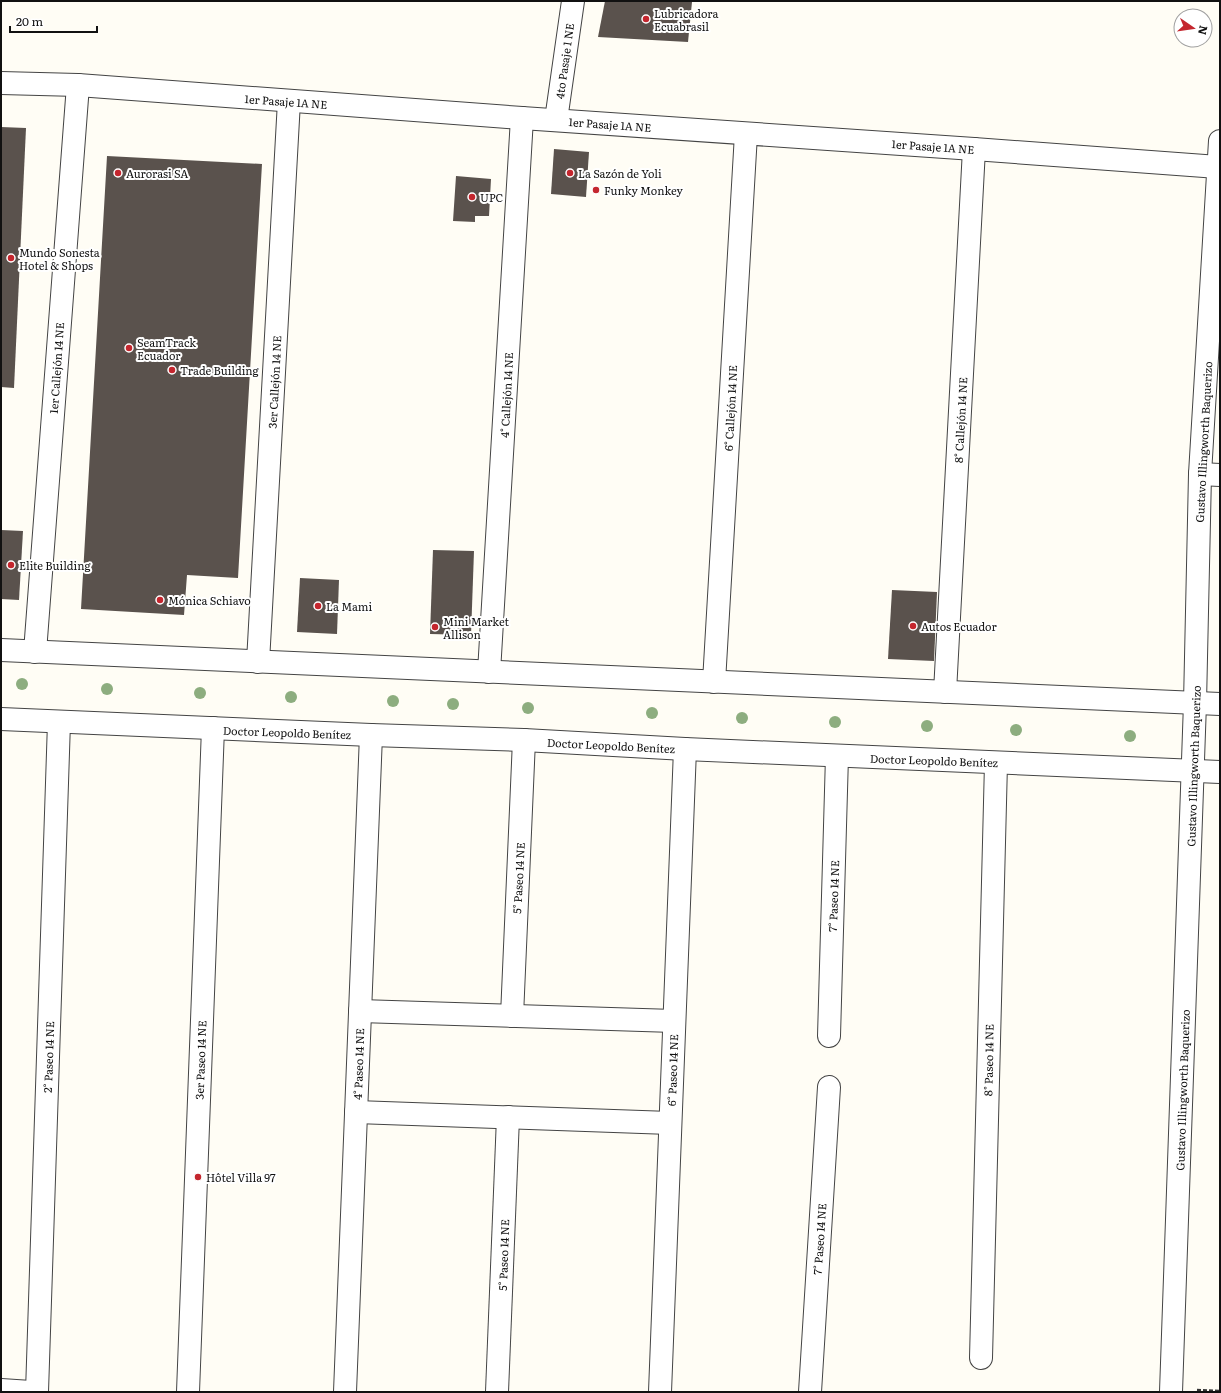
<svg xmlns="http://www.w3.org/2000/svg" width="1221" height="1393" viewBox="0 0 1221 1393" font-family="Literata,serif">
  <rect width="100%" height="100%" fill="#fffdf5"/>
  <!-- building -->
  <g fill="#5a524d">
    <path d="M605,1l87,1 -4,40 -90,-5z"/>
    <path d="M1,127l25,1 -12,260 -13,-1z"/>
    <path d="M554,149l35,3 -3,45 -35,-3z"/>
    <path d="M107,156l155,8 -24,414 -51,-3 -3,40 -103,-6z"/>
    <path d="M456,176l35,3 -2,37h-14v6l-22,-1z"/>
    <path d="M1,530l22,1 -4,69 -18,-1z"/>
    <path d="M433,550l41,1 -3,84 -41,-1z"/>
    <path d="M300,578l39,2 -2,54 -40,-2z"/>
    <path d="M892,590l45,2 -3,69 -46,-2z"/>
  </g>
  <g fill="none" stroke-linecap="round" stroke-linejoin="round">
    <defs>
      <g id="minor">
        <path d="M1,83l77,2 444,33 452,31 244,18"/>
        <path d="M556,120l17,-119"/>
        <path d="M1200,474l20,1"/>
        <path d="M1,650l1219,54"/>
        <path d="M35,652l43,-567"/>
        <path d="M258,662l31,-561"/>
        <path d="M489,672l33,-554"/>
        <path d="M714,682l32,-548"/>
        <path d="M945,692l29,-543"/>
        <path d="M1,719l370,16 153,5 161,9 535,23"/>
        <path d="M360,1011l314,10"/>
        <path d="M512,1016l12,-276"/>
        <path d="M829,1036l8,-280"/>
        <path d="M356,1112l314,11"/>
        <path d="M981,1358l15,-595"/>
        <path d="M1,1390l30,2"/>
        <path d="M37,1392l22,-670"/>
        <path d="M188,1392l25,-664"/>
        <path d="M345,1392l26,-657"/>
        <path d="M497,1392l11,-275"/>
        <path d="M660,1392l25,-643"/>
        <path d="M810,1392l19,-305"/>
        <path d="M1171,1392l24,-689 5,-229 20,-333"/>
      </g>
    </defs>
    <!-- minor casing -->
    <use href="#minor" stroke="#444" stroke-width="24"/>
    <!-- path -->
    <path stroke="#333" stroke-width="2.5" stroke-dasharray="4 2" stroke-linecap="butt" d="M1197,1390l23,1"/>
    <!-- minor -->
    <use href="#minor" stroke="#fff" stroke-width="22"/>
  </g>
  <!-- trees -->
  <g fill="#8dad7f">
    <circle cx="22" cy="684" r="6"/>
    <circle cx="107" cy="689" r="6"/>
    <circle cx="200" cy="693" r="6"/>
    <circle cx="291" cy="697" r="6"/>
    <circle cx="393" cy="701" r="6"/>
    <circle cx="453" cy="704" r="6"/>
    <circle cx="528" cy="708" r="6"/>
    <circle cx="652" cy="713" r="6"/>
    <circle cx="742" cy="718" r="6"/>
    <circle cx="835" cy="722" r="6"/>
    <circle cx="927" cy="726" r="6"/>
    <circle cx="1016" cy="730" r="6"/>
    <circle cx="1130" cy="736" r="6"/>
  </g>
  <!-- markers -->
  <g fill="#c4262e" stroke="#fff" stroke-width="1.5">
    <circle cx="646" cy="19" r="4"/>
    <circle cx="118" cy="173" r="4"/>
    <circle cx="570" cy="173" r="4"/>
    <circle cx="596" cy="190" r="4"/>
    <circle cx="472" cy="197" r="4"/>
    <circle cx="11" cy="258" r="4"/>
    <circle cx="129" cy="348" r="4"/>
    <circle cx="172" cy="370" r="4"/>
    <circle cx="11" cy="565" r="4"/>
    <circle cx="160" cy="600" r="4"/>
    <circle cx="318" cy="606" r="4"/>
    <circle cx="913" cy="626" r="4"/>
    <circle cx="435" cy="627" r="4"/>
    <circle cx="198" cy="1177" r="4"/>
  </g>
  <g text-anchor="middle" dominant-baseline="central" stroke-width="4" stroke-linejoin="round" paint-order="stroke">
    <!-- poi labels -->
    <g font-size="11" fill="#111" stroke="#fff" text-anchor="start">
      <text x="654" y="13">Lubricadora<tspan x="654" dy="13">Ecuabrasil</tspan></text>
      <text x="126" y="173">Aurorasi SA</text>
      <text x="578" y="173">La Sazón de Yoli</text>
      <text x="604" y="190">Funky Monkey</text>
      <text x="480" y="197">UPC</text>
      <text x="19" y="252">Mundo Sonesta<tspan x="19" dy="13">Hotel &amp; Shops</tspan></text>
      <text x="137" y="342">SeamTrack<tspan x="137" dy="13">Ecuador</tspan></text>
      <text x="180" y="370">Trade Building</text>
      <text x="19" y="565">Elite Building</text>
      <text x="168" y="600">Mónica Schiavo</text>
      <text x="326" y="606">La Mami</text>
      <text x="443" y="621">Mini Market<tspan x="443" dy="13">Allison</tspan></text>
      <text x="921" y="626">Autos Ecuador</text>
      <text x="206" y="1177">Hôtel Villa 97</text>
    </g>
    <!-- street labels -->
    <g font-size="11" fill="#111" stroke="#fff">
      <text transform="translate(564 61) rotate(-82)">4to Pasaje 1 NE</text>
      <text transform="translate(286 101) rotate(4)">1er Pasaje 1A NE</text>
      <text transform="translate(610 124) rotate(4)">1er Pasaje 1A NE</text>
      <text transform="translate(933 146) rotate(4)">1er Pasaje 1A NE</text>
      <text transform="translate(56 368) rotate(-86)">1er Callejón 14 NE</text>
      <text transform="translate(274 382) rotate(-87)">3er Callejón 14 NE</text>
      <text transform="translate(506 395) rotate(-87)">4° Callejón 14 NE</text>
      <text transform="translate(730 408) rotate(-87)">6° Callejón 14 NE</text>
      <text transform="translate(960 420) rotate(-87)">8° Callejón 14 NE</text>
      <text transform="translate(1203 442) rotate(-87)">Gustavo Illingworth Baquerizo</text>
      <text transform="translate(287 732) rotate(2)">Doctor Leopoldo Benítez</text>
      <text transform="translate(611 745) rotate(3)">Doctor Leopoldo Benítez</text>
      <text transform="translate(934 760) rotate(2)">Doctor Leopoldo Benítez</text>
      <text transform="translate(1193 766) rotate(-88)">Gustavo Illingworth Baquerizo</text>
      <text transform="translate(518 878) rotate(-87)">5° Paseo 14 NE</text>
      <text transform="translate(833 896) rotate(-88)">7° Paseo 14 NE</text>
      <text transform="translate(48 1057) rotate(-88)">2° Paseo 14 NE</text>
      <text transform="translate(200 1060) rotate(-88)">3er Paseo 14 NE</text>
      <text transform="translate(988 1060) rotate(-89)">8° Paseo 14 NE</text>
      <text transform="translate(358 1064) rotate(-88)">4° Paseo 14 NE</text>
      <text transform="translate(672 1070) rotate(-88)">6° Paseo 14 NE</text>
      <text transform="translate(1182 1090) rotate(-88)">Gustavo Illingworth Baquerizo</text>
      <text transform="translate(819 1239) rotate(-86)">7° Paseo 14 NE</text>
      <text transform="translate(503 1255) rotate(-88)">5° Paseo 14 NE</text>
    </g>
  </g>
  <!-- border -->
  <rect width="1221" height="1393" fill="none" stroke="#111111" stroke-width="4"/>
  <!-- north arrow -->
  <g transform="translate(1193 28) rotate(103)"><circle r="19" fill="#ffffff" stroke="#a0a0a0"/>
  <path d="M0-3L7 15L0 10L-7 15Z" fill="#c4262e"/>
  <text y="-6" font-size="11" font-weight="bold" text-anchor="middle" fill="#111111">N</text>
  </g>
  <!-- scale -->
  <path d="M10 26v6h87v-6" fill="none" stroke="#111111" stroke-width="2"/>
  <text x="16" y="26" font-size="12" fill="#111111" stroke="#ffffff" stroke-width="3" paint-order="stroke">20 m</text>
</svg>
